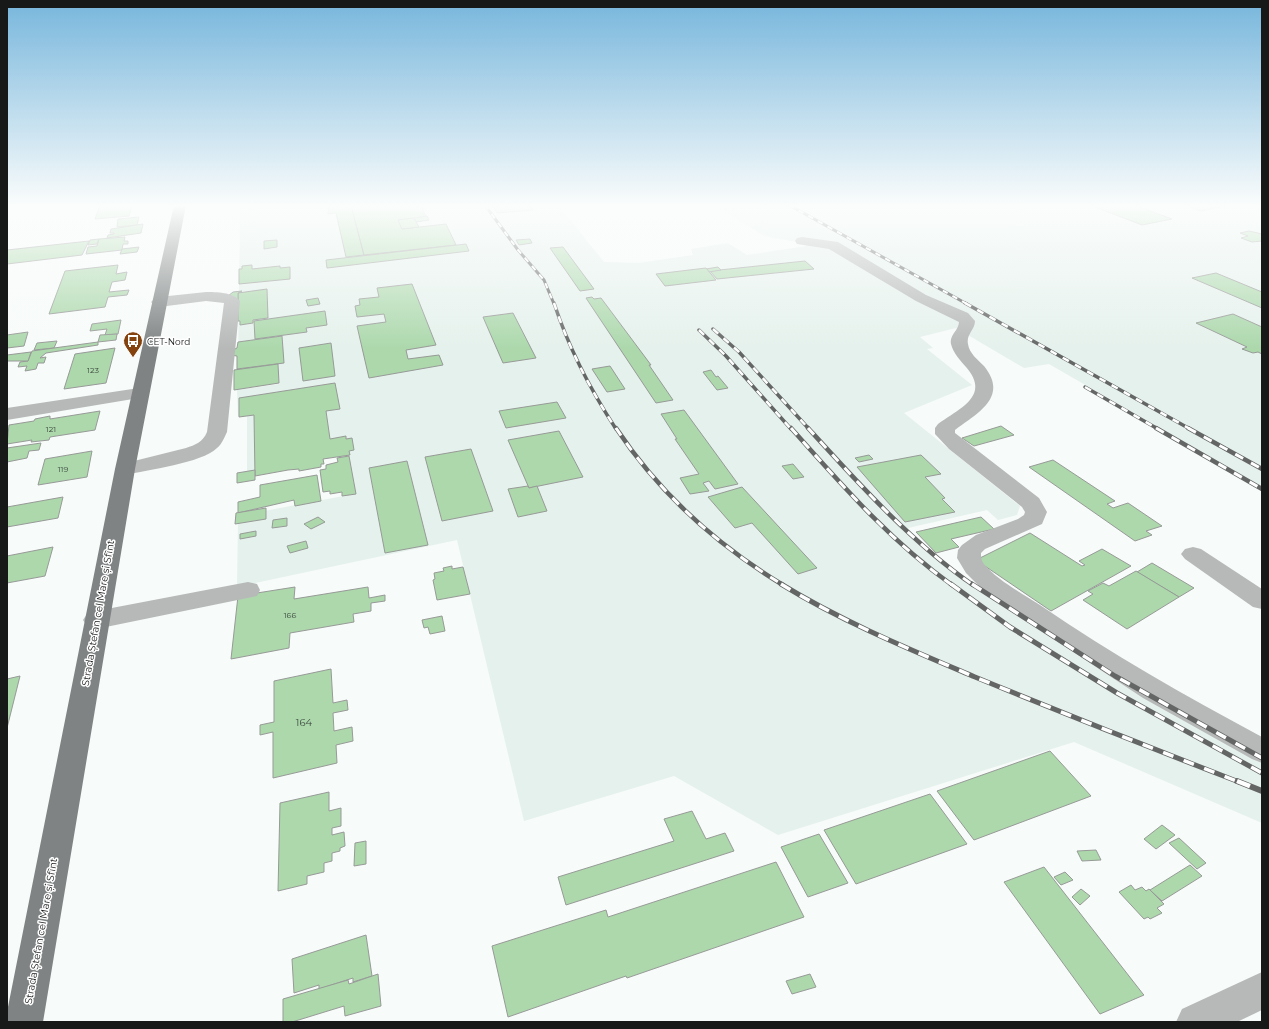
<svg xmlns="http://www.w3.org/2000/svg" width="1269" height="1029" viewBox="0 0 1269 1029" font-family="Montserrat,sans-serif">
  <rect width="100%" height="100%" fill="#f7fbf9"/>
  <!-- built -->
  <path fill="#e5f1ec" d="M240,205h318l46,57 35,1 54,-8 -2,-6 37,-6 19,12 65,-10 -48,-9 -50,-31h548v282l-213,-123 -25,4 -68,-40 -36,9 13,11 -6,1 45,36 -68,28 116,93 -3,9 -19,5 -11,-10 -79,18 25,26 58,43 128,76 143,81v69l-188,-81 -296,93 -104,-59 -150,45 -67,-281 -220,47 1,-64 21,-11 95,-18 -5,-40 -27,4 -75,19v-62l-9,1 -1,-26 42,-6v-19l-41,5z"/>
  <!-- building -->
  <g fill="#acd8ac" stroke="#979a97">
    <path d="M100,205h32l-3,11 -34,3z"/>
    <path d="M329,205h22l13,50 -18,2 -10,-44 -8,1z"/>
    <path d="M351,205h70l5,12 -28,3 4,9 44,-5 10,21 -92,10z"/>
    <path d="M505,205h25l3,5 -36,3 -4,-7z"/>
    <path d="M1090,205h44l38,14 -30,6z"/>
    <path d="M1185,205h44l-28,6z"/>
    <path d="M427,216l2,4 -13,2 -2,-4z"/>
    <path d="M139,217l-2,8 -20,2 1,-8z"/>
    <path d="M414,218l5,9 -17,2 -4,-9z"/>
    <path d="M143,224l-2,9 -34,5 1,-3 6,-1v-1h-4l1,-4z"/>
    <path d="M1249,231l13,3v7l-10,1 -11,-4 7,-2 -8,-3z"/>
    <path d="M125,237l-1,4h4v3h-5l-1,6 -36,4 2,-7 9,-1 2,-7z"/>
    <path d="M99,239l-2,5 -9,1 2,-5z"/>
    <path d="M530,239l2,4 -13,2 -3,-5z"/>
    <path d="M277,240v7l-13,2v-8z"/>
    <path d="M89,241l-7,14 -75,9v-14z"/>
    <path d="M466,244l3,7 -142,17 -1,-8z"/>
    <path d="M139,247l-2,5 -17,2 2,-5z"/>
    <path d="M563,247l31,42 -14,2 -30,-43z"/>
    <path d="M805,261l9,8 -97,10 -7,-8z"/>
    <path d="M118,265l-2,9 11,-2 -2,8 -13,2 -3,10 20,-2 -2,5 -19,2 -3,10 -56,7 16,-43z"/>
    <path d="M252,265v4l28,-3v2l10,-1v12l-51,5v-15h3v-3z"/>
    <path d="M718,267l3,3 -12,2 -3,-3z"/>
    <path d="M706,268l10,12 -51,6 -9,-12z"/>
    <path d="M1216,273l46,19v16l-70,-30z"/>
    <path d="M412,284l24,61 -30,5 2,9 31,-4 4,10 -74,13 -12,-52 29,-4 -2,-8 -27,3 -2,-11 5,-1 -1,-6 20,-2 -2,-9z"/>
    <path d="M267,289l1,29 -15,2v3l-13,2v-4h-2v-28z"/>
    <path d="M242,291l-4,2v7l-10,-4 5,-4z"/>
    <path d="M592,297l2,2 7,-1 50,67h-2l24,35 -17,3 -70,-105z"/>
    <path d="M318,298l2,6 -12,2 -2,-6z"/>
    <path d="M325,311l2,14 -21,3 1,4 -52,7 -1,-18z"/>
    <path d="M513,313l23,45 -33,5 -20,-46z"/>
    <path d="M1233,314l29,13v27l-4,-2 -5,1 -11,-4 5,-2 -51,-24z"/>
    <path d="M121,320l-3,14 -13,1 2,-6 -17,2 2,-7z"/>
    <path d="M28,332l-4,14 -17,2v-13z"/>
    <path d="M117,334l-1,6 -18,2 2,-7z"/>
    <path d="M282,336l2,27 -47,6v-13l-7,-1 1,-4 6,-3 1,-6z"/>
    <path d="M57,341l-3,7 -20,2 3,-7z"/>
    <path d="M98,342v3l-52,8 -6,5 6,-1 -2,6h-6l-2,6 -11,2 2,-5 -9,1 2,-5 8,-1 4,-10z"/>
    <path d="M331,343l4,33 -32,5 -4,-33z"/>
    <path d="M115,348l-9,35 -42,6 11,-35z"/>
    <path d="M31,352l-3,9h-21v-6z"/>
    <path d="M278,364l1,19 -45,7v-20z"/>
    <path d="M610,366l15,23 -18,3 -15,-23z"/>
    <path d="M711,370l5,7 2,-1 10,12 -11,2 -14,-18z"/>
    <path d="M335,383l5,26 -14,2 4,28 16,-3v3l6,-1 2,12 -5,1 1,4 -27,4 1,5h-3v3l-22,4v-2l-11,1 -33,6 -1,-61 -15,2v-19z"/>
    <path d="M557,402l9,16 -60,10 -7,-17z"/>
    <path d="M684,410l54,74 -23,5 -6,-8 -6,2 6,8 -19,3 -10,-16 19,-4 -24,-35h2l-16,-25z"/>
    <path d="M100,411l-5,19 -45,7 -1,3 -18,2 1,-2 -25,4 2,-19 25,-4 1,-2 15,-3v3z"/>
    <path d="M1001,426l13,9 -40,11 -12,-8z"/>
    <path d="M559,431l24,46 -54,11 -21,-48z"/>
    <path d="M41,443l-2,7 -10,1 -2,7 -20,4v-14z"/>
    <path d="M471,449l22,62 -51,10 -17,-64z"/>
    <path d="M92,451l-5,26 -49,8 7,-26z"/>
    <path d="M869,455l4,4 -14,3 -4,-4z"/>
    <path d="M921,455l20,19 -16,3 20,21 -3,1 13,13 -50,10 -48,-55z"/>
    <path d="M349,456l7,38 -14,2v-4l-12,2v-3l-7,1 -3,-22 6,-1v-4l12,-3 -1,-4z"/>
    <path d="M1053,460l62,41 -8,3 6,4 15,-5 34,23 -16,5 6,4 -17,6 -106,-74z"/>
    <path d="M407,461l21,84 -43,8 -16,-85z"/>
    <path d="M793,464l11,13 -11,2 -11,-13z"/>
    <path d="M255,470v10l-18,3v-10z"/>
    <path d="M317,475l4,26 -26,5 -1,-6 -56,13v-11l22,-5v-12z"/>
    <path d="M528,486l1,2 8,-2 10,25 -29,6 -10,-28z"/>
    <path d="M742,487l75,81 -19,6 -46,-51 -17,5 -27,-31z"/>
    <path d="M63,497l-5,21 -51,9v-20z"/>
    <path d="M266,508v11l-31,5 1,-11z"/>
    <path d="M318,517l7,5 -14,7 -7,-5z"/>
    <path d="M981,517l13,12 -43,10 8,8 -23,6 -20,-21z"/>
    <path d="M287,518v8l-15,2 1,-8z"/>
    <path d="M256,531v5l-16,3v-5z"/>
    <path d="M1030,533l52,33 3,-1 -6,-4 23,-12 29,17 -80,45 -75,-51z"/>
    <path d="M306,541l2,7 -18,5 -3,-7z"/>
    <path d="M53,547l-8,29 -38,7v-27z"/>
    <path d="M1152,563l42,25 -15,9 -42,-25z"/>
    <path d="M452,566v3l11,-2 7,27 -33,6 -4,-20 2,-1 -1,-6 10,-2 -1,-3z"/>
    <path d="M1136,571l43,26 -52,32 -44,-29 10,-6 -5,-3 15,-8 6,3z"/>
    <path d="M295,587l-1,12 74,-12 1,11 16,-3v6l-14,2v8l-18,3 1,8 -64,11 -1,15 -58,11 7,-63z"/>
    <path d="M442,616l3,15 -15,3 -2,-7 -4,1 -2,-8z"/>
    <path d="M331,669l2,34 14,-3 1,10 -15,3 1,18 18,-4 1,14 -17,4 1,18 -64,15v-46l-13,3v-10l14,-3v-41z"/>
    <path d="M20,676l-13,52v-49z"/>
    <path d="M1050,751l41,45 -117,44 -37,-49z"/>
    <path d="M329,792v19l12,-3v18l-9,2v7l12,-3 1,14 -5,2v3l-8,2v8l-8,2v9l-17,4v8l-29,7 2,-88z"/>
    <path d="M930,794l37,50 -111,40 -32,-54z"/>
    <path d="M692,811l14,28 19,-6 9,18 -168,54 -8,-28 116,-36 -10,-22z"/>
    <path d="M1162,825l13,10 -19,14 -12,-10z"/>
    <path d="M819,834l29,49 -40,14 -27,-50z"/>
    <path d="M1179,838l27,25 -9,6 -28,-26z"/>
    <path d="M366,841v23l-12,2 1,-23z"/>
    <path d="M1096,850l5,10 -19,1 -5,-10z"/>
    <path d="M776,862l28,55 -177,61 -1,-2 -118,41 -16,-71 114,-36 2,7z"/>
    <path d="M1190,865l12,11 -40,25 -12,-11z"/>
    <path d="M1044,867l99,127 1,1 -44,19 -96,-132z"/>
    <path d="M1065,872l8,8 -12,5 -7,-8z"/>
    <path d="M1131,885l4,5 7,-3 4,4 3,-2 15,15 -7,4 5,5 -12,6 -2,-2 -4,2 -25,-27z"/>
    <path d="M1081,889l9,7 -10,9 -8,-8z"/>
    <path d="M366,935l6,41 -19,6v-4l-34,11v-4l-25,8 -2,-34z"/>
    <path d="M378,974l3,32 -36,10 -1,-10 -52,16h-9v-23l65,-19 1,4z"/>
    <path d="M810,974l6,13 -24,7 -6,-13z"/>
  </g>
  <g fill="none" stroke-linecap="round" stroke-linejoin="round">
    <!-- minor -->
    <g fill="#b7b9b9" fill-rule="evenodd">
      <path d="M802,237l36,5 88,53 42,18 7,8c0,9 -9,13 -7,23 1,9 10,16 16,22 25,31 -6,47 -29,64v3l84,65 8,14 -5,12 -57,25 -4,4c0,4 0,7 3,11 14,17 38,29 56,41 71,49 146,91 222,132v26l-10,-4 -109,-61 -109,-72 -51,-36 -17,-17 -9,-15 1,-8 4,-5 14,-10 42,-16 6,-4 1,-3 -3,-5 -73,-58 -14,-15v-6l3,-4c22,-16 53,-28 28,-57 -5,-6 -13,-14 -15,-23 -2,-9 8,-14 8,-22l-43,-21 -87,-52 -32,-5 -2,-3 2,-3z"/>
      <path d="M206,292c10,0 27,0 34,9l-13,131c-3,6 -5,12 -10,16 -15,15 -70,22 -92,27l-7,-2 -3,-4 3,-4 68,-17c9,-3 17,-6 21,-16l17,-129 -18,-2 -47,6 -5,-2 -3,-3 3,-3 5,-2z"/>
      <path d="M139,388l6,1 3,4 -3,4 -138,23v-12z"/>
      <path d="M1193,547l8,2 61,40v20l-9,-2 -68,-48 -4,-5 4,-5z"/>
      <path d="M248,582l9,2 3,6 -3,6 -161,33 -9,-3 -4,-6 4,-6 9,-3z"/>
      <path d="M1262,972v38l-25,12h-61l6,-13z"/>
    </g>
    <!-- major -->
    <path fill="#7f8383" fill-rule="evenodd" d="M174,205h12l-51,264 -92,553h-36v-10l108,-543z"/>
    <defs>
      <g id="rail-far4">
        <path d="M485,205l33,45 26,30 10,24"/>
        <path d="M789,205l178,99"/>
      </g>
      <g id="rail-far3">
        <path d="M554,303c15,46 36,86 62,126"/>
        <path d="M965,303l225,126"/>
        <path d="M713,329l26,23 70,77"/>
        <path d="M699,330l27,26 65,73"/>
        <path d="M1085,387l73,42"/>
      </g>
      <g id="rail-far2">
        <path d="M616,428c43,65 101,117 167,157"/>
        <path d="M791,428c50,56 99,113 161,157"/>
        <path d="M808,428c51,56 103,114 165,157"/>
        <path d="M1156,428l106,61"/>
        <path d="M1188,428l74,41"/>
      </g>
      <g id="rail-far1">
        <path d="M781,584c62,38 128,65 194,93 88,36 176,71 264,105"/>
        <path d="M951,584l59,43 107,66 145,80"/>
        <path d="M972,584l143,92 147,82"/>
      </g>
      <path id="rail" d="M1237,781l25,10"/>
    </defs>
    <!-- rail-far4 casing -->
    <use href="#rail-far4" stroke="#646665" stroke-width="3"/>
    <!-- rail-far3 casing -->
    <use href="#rail-far3" stroke="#646665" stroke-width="3.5"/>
    <!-- rail-far2 casing -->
    <use href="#rail-far2" stroke="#646665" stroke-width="4.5"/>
    <!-- rail-far1 casing -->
    <use href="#rail-far1" stroke="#646665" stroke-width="5"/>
    <!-- rail casing -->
    <use href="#rail" stroke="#646665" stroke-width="6"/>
    <!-- rail-far4 -->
    <use href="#rail-far4" stroke="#fff" stroke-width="2" stroke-dasharray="5.5" stroke-linecap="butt"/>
    <!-- rail-far3 -->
    <use href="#rail-far3" stroke="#fff" stroke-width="2.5" stroke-dasharray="7" stroke-linecap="butt"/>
    <!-- rail-far2 -->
    <use href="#rail-far2" stroke="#fff" stroke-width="3" stroke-dasharray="9" stroke-linecap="butt"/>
    <!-- rail-far1 -->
    <use href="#rail-far1" stroke="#fff" stroke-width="3.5" stroke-dasharray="11" stroke-linecap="butt"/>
    <!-- rail -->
    <use href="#rail" stroke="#fff" stroke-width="4.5" stroke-dasharray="14" stroke-linecap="butt"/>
  </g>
  <!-- sky -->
  <linearGradient id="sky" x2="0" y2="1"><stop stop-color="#77b6dc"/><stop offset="0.59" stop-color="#fbfdfc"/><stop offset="1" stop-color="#fbfdfc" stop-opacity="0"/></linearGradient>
  <rect width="1269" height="349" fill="url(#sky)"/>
  <!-- icons -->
  <defs>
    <symbol id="bus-pin" viewBox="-11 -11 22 30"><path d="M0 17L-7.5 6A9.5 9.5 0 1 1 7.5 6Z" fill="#84430e" stroke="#fff"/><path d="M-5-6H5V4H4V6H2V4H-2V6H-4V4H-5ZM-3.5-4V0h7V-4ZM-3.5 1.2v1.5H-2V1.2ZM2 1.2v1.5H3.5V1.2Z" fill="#fff"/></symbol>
  </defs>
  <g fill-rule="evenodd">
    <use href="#bus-pin" x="122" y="330" width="22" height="30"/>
  </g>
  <g text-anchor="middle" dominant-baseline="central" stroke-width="3" stroke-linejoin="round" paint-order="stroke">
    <!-- number labels -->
    <g font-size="8" fill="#3c483d">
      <text x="93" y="370">123</text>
      <text x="51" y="429">121</text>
      <text x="63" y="469">119</text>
      <text x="290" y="615">166</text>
    </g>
    <!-- far-poi labels -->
    <g font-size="9" fill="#171818" stroke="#fff" text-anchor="start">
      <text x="147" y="341">CET-Nord</text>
    </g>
    <!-- street labels -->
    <g font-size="10" fill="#171818" stroke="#fff">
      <text transform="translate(98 613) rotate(-80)">Strada Ștefan cel Mare și Sfînt</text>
      <text transform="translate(41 931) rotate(-80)">Strada Ștefan cel Mare și Sfînt</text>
    </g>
    <!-- near-number labels -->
    <g font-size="10" fill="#3c483d">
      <text x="304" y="722">164</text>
    </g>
  </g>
  <!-- border -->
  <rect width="1269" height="1029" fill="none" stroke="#171818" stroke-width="16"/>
</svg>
